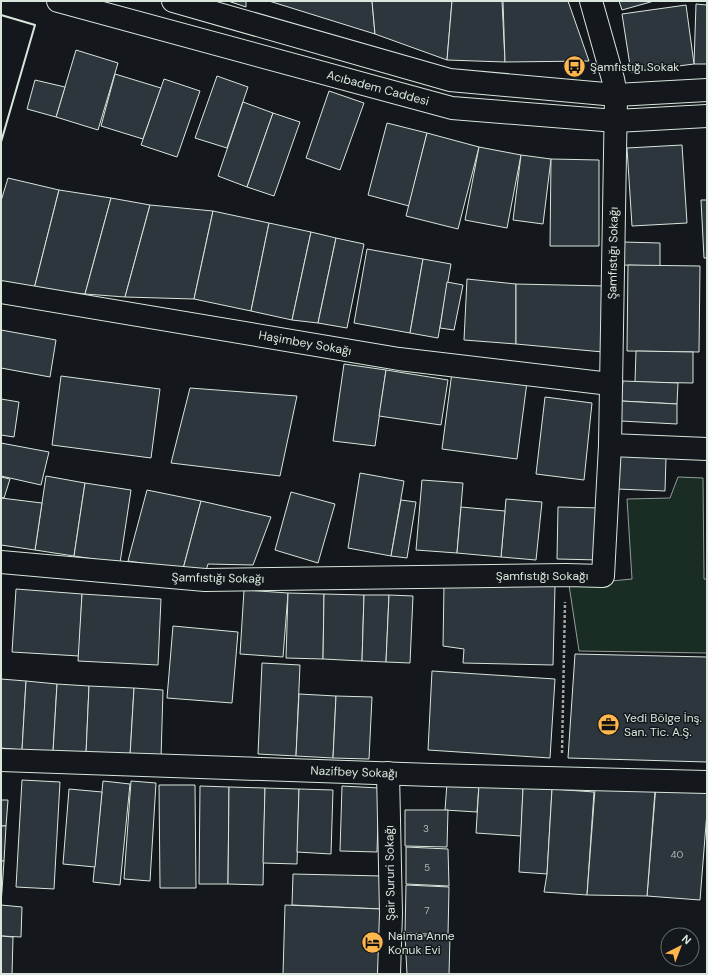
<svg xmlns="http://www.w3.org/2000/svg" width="708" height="975" viewBox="0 0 708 975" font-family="'DM Sans',sans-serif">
  <rect width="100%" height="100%" fill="#14181c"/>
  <!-- garden -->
  <path fill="#1a2d24" stroke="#939e99" d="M678,477l25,1 1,101h3v74l-128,-2 -10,-66 63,-6 -5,-80 43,-1z"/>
  <!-- building -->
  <g fill="#2c363c" stroke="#d8e6dc">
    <path d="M228,1h18v6z"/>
    <path d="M269,1h103l3,33z"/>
    <path d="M372,1h80l-5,59 -72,-26z"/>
    <path d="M452,1h50l3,61 -58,-2z"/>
    <path d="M503,1h65l21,60 -84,1z"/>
    <path d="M619,1h35l-32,9z"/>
    <path d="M696,4l11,1v59h-13z"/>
    <path d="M686,5l8,59 -63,8 -9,-58z"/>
    <path d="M76,50l42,13 -20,67 -42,-13z"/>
    <path d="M115,74l46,14 -18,51 -42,-13z"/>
    <path d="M217,76l31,11 -21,61 -32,-10z"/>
    <path d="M164,79l36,12 -23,66 -36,-12z"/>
    <path d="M35,80l30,7 -9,30 -29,-8z"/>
    <path d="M329,91l35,12 -24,67 -34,-12z"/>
    <path d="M243,102l30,11 -26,74 -29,-11z"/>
    <path d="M273,113l27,9 -26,74 -27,-9z"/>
    <path d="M387,123l40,10 -18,73 -41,-11z"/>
    <path d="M427,133l52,14 -21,82 -52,-13z"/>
    <path d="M682,145l5,78 -55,3 -5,-78z"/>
    <path d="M479,147l42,8 -14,73 -42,-8z"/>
    <path d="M521,155l30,4 -8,65 -30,-4z"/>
    <path d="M551,159l48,1v86h-49z"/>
    <path d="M8,178l51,12 -25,99 -33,-4v-84z"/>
    <path d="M59,190l52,8 -26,96 -51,-5z"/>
    <path d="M111,198l39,7 -25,92 -40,-3z"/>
    <path d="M701,200h6v58h-3z"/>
    <path d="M150,205l63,6 -19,88 -69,-2z"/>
    <path d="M213,211l56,12 -18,88 -57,-12z"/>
    <path d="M269,223l42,9 -19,88 -41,-9z"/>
    <path d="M311,232l25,6 -18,85 -26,-3z"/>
    <path d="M336,238l28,6 -17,84 -29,-5z"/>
    <path d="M623,242l37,1v23l-37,-1z"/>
    <path d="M367,249l56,10 -13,74 -56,-10z"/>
    <path d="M423,259l28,5 -13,74 -28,-5z"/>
    <path d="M628,265l72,1 -1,86 -72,-1z"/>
    <path d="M467,279l49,5v60l-52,-4z"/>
    <path d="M447,282l16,3 -9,45 -14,-2z"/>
    <path d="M516,284l89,2 -2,66 -87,-8z"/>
    <path d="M1,330l55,10 -6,37 -49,-9z"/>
    <path d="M636,351l57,1v31l-58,-1z"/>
    <path d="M344,364l42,6 -11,76 -42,-5z"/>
    <path d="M386,370l62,10 -7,45 -62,-9z"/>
    <path d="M452,372l75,10 -10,77 -75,-10z"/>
    <path d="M61,376l99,13 -9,69 -99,-13z"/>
    <path d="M623,381l55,2 -1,21 -56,-3z"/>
    <path d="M190,388l107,8 -17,80 -109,-13z"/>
    <path d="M545,397l47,6 -8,77 -48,-6z"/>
    <path d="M1,399l18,3 -5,35 -13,-2z"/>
    <path d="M621,401l56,3v20l-56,-3z"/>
    <path d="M1,443l48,9 -8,33 -40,-9z"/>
    <path d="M619,455l47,2 -1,34 -48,-2z"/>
    <path d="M360,473l44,8 -13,75 -43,-8z"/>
    <path d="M46,476l39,7 -11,73 -39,-6z"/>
    <path d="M1,477l9,2 -6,19 -3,-1z"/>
    <path d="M422,480l41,3 -6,70 -41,-3z"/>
    <path d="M85,483l46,7 -11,73 -46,-7z"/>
    <path d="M147,490l54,11 -18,68 -55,-8z"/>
    <path d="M291,492l44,12 -17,59 -43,-13z"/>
    <path d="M1,498l41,5 -7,47 -34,-5z"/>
    <path d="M506,499l36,3 -6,58 -35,-3z"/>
    <path d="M401,500l15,2 -9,56 -16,-2z"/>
    <path d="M201,501l70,16 -18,48 -45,-1 -2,7 -23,-2z"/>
    <path d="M461,507l44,4 -4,46 -44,-4z"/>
    <path d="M558,507l43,1 -1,52 -43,-1z"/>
    <path d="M444,585l111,1 -2,79 -90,-2 1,-14 -21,-3z"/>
    <path d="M16,589l66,5 -3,62 -67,-4z"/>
    <path d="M244,590l44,3 -5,64 -43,-3z"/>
    <path d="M288,593l36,1 -1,65 -37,-1z"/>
    <path d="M82,594l79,5 -3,66 -80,-4z"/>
    <path d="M324,594l40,1 -2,66 -39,-2z"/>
    <path d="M364,595h25l-3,67 -24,-1z"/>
    <path d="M389,595l24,1 -3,67 -24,-1z"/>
    <path d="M173,626l65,6 -6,71 -65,-5z"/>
    <path d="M575,654l132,3v105l-139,-4z"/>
    <path d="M262,663l38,2 -4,91 -38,-2z"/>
    <path d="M432,671l123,8 -5,79 -122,-8z"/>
    <path d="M1,679l25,2 -4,69 -21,-2z"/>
    <path d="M26,681l31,3 -4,68 -31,-2z"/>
    <path d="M57,684l32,2 -3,68 -33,-2z"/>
    <path d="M89,686l45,2 -4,68 -44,-2z"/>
    <path d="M134,688l29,2 -2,68 -31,-2z"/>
    <path d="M299,694l37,2 -3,62 -37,-2z"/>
    <path d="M336,696l36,1 -3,62 -36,-1z"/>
    <path d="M22,780l38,2 -6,107 -38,-2z"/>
    <path d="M103,781l27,3 -10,101 -27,-3z"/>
    <path d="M131,781l25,2 -6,98 -26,-2z"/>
    <path d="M447,783l32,2 -2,27 -32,-2z"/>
    <path d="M159,785h36l1,103h-36z"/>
    <path d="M479,785l44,3 -2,48 -45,-3z"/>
    <path d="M656,785l51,4v23l-7,88 -53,-4z"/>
    <path d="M200,786l29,1 -1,97h-29z"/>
    <path d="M342,786l37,2 -2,64 -37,-1z"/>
    <path d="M229,787l36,1 -2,97 -35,-1z"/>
    <path d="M265,788l34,1 -2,75 -34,-1z"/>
    <path d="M523,788l29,1 -5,85 -28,-2z"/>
    <path d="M69,789l33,3 -7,75 -32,-3z"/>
    <path d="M299,789l34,1 -2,64 -34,-2z"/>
    <path d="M552,789l42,3 -7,103 -43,-3 3,-18z"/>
    <path d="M595,789l60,2 -8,105 -60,-1z"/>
    <path d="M1,800h7l-2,26h-5z"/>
    <path d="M405,810h43l-1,37 -42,-1z"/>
    <path d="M1,826h5l-2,35h-3z"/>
    <path d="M406,847l42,2 1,37 -43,-2z"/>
    <path d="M1,861h3l-3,44z"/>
    <path d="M293,874l89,2 -1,33 -89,-4z"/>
    <path d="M406,885l43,2 -1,48 -43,-2z"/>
    <path d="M1,905l21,2 -1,30 -20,-1z"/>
    <path d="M285,905l96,4 -3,65h-95z"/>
    <path d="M405,935l45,2 -1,37h-42z"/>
    <path d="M1,936l12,1 -1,37h-11z"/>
  </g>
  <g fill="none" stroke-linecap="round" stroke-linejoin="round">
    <defs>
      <g id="street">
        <path d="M1,292l398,67 211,25"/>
        <path d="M610,445l97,4"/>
        <path d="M1,562l204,18 361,-5 37,1 7,-131 6,-350 -3,-16 -22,-78"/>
        <path d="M1,760l431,15 275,7"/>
        <path d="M388,773l3,140 -2,61"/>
      </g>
      <g id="primary">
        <path d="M58,1l394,107 164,13 91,-5"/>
        <path d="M173,1l277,79 166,15 91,-5"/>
      </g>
    </defs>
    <!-- street casing -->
    <use href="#street" stroke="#d8e6dc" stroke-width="24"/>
    <!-- primary casing -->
    <use href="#primary" stroke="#d8e6dc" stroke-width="24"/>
    <!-- path -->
    <path stroke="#9da8a2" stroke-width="2.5" stroke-dasharray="3 2" stroke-linecap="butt" d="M562,753l3,-151"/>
    <!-- street -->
    <use href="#street" stroke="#14181c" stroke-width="22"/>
    <!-- primary -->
    <use href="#primary" stroke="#14181c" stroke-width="22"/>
    <!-- wall -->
    <path stroke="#d8e6dc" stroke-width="2" d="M1,15l34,10 -34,117"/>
  </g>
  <!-- icons -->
  <defs>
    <symbol id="bus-disc" viewBox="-11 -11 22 22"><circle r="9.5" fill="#ffb74d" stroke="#14181c"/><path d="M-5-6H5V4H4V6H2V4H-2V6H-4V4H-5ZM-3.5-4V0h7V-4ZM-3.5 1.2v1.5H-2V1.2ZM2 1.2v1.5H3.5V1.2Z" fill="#111"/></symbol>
    <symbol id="office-disc" viewBox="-11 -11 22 22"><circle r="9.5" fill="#ffb74d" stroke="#14181c"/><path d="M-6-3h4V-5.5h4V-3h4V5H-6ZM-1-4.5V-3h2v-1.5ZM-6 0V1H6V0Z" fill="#111"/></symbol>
    <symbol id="hotel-disc" viewBox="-11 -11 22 22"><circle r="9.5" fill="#ffb74d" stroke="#14181c"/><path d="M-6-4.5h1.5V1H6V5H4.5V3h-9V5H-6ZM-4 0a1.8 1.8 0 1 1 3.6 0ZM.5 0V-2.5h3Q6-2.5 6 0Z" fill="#111"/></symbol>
  </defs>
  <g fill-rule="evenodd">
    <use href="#bus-disc" x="562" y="54" width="25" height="25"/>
    <use href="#office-disc" x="596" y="712" width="25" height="25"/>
    <use href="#hotel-disc" x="360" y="930" width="25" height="25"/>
  </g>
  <g text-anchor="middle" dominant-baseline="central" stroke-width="3" stroke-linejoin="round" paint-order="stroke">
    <!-- number labels -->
    <g font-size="10" fill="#adbab4">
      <text x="426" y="828">3</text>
      <text x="677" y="854">40</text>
      <text x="427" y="867">5</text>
      <text x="427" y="910">7</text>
    </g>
    <!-- poi labels -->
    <g font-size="12" fill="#d8e6dc" stroke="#14181c" text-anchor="start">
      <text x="590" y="67">Şamfıstığı Sokak</text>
      <text x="624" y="718">Yedi Bölge İnş.<tspan x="624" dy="14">San. Tic. A.Ş.</tspan></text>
      <text x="388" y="936">Naima Anne<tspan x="388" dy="14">Konuk Evi</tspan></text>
    </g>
    <!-- street labels -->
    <g font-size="12" fill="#d8e6dc" stroke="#14181c">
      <text transform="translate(378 88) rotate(15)">Acıbadem Caddesi</text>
      <text transform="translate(613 253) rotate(-89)">Şamfıstığı Sokağı</text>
      <text transform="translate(305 343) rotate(10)">Haşimbey Sokağı</text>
      <text x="542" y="576">Şamfıstığı Sokağı</text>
      <text transform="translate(218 578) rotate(1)">Şamfıstığı Sokağı</text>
      <text transform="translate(354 772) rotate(2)">Nazifbey Sokağı</text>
      <text transform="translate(390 873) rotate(-91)">Şair Sururi Sokağı</text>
    </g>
  </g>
  <!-- border -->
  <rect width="708" height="975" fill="none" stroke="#d8e6dc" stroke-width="4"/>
  <!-- north arrow -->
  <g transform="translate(680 947) rotate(42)"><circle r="19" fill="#14181c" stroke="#626a69"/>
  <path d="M0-3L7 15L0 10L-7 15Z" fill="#ffb74d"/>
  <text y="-6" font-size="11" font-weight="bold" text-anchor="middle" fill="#d8e6dc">N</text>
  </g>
</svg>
